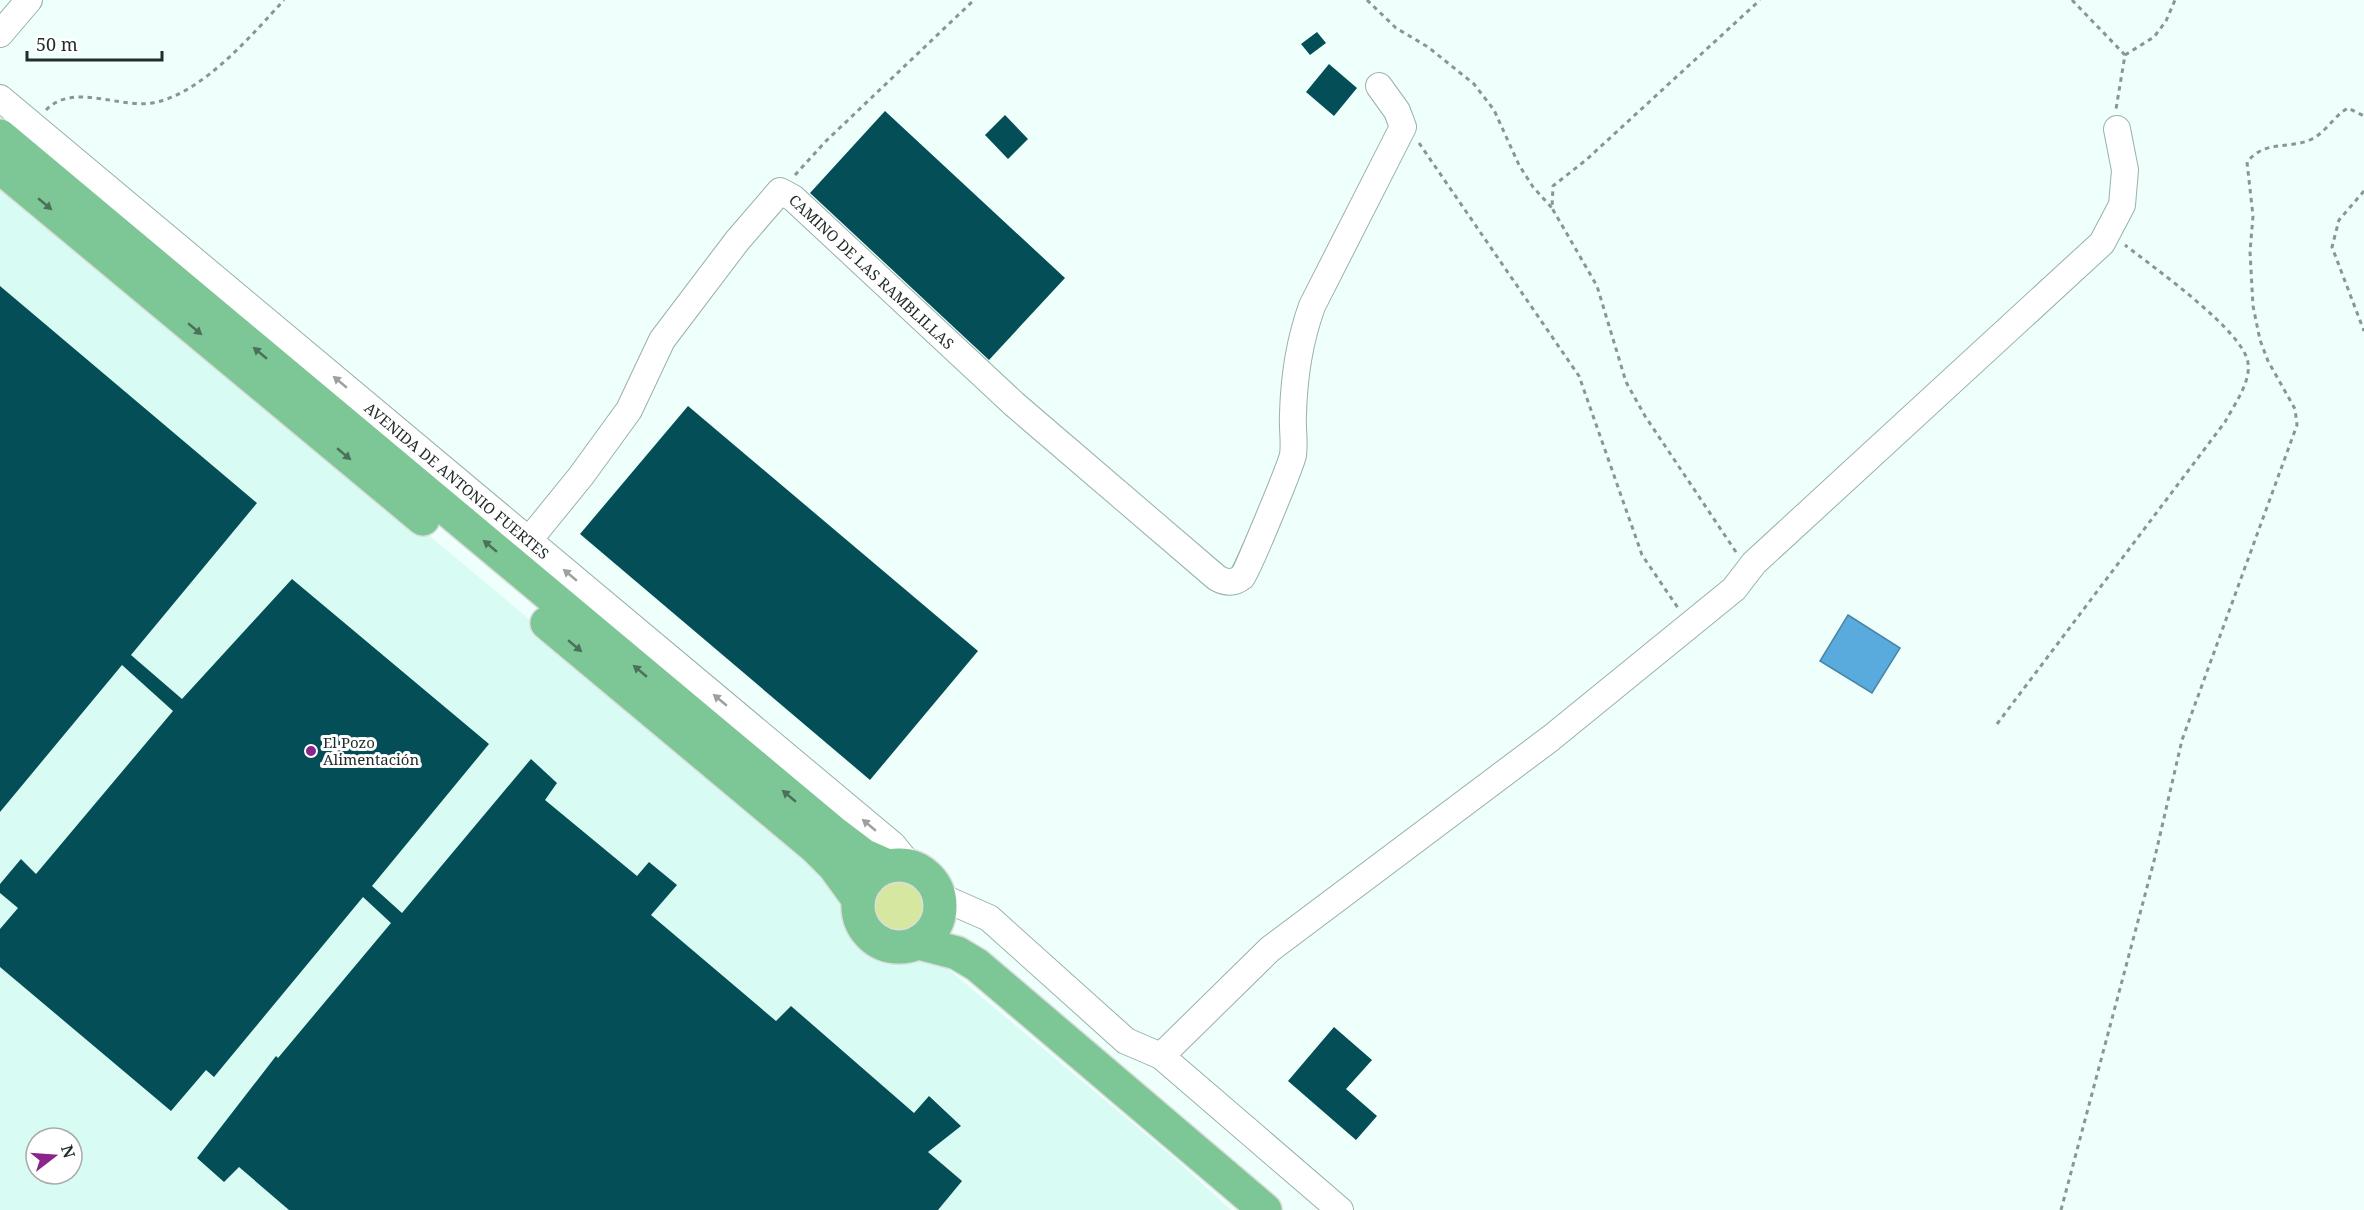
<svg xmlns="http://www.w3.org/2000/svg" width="2364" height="1210" viewBox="0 0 2364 1210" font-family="'Noto Serif',serif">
  <rect width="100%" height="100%" fill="#effffb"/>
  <!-- built -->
  <path fill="#d8fcf3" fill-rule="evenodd" d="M0,177l1173,980 58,53h-1231zM36,1138h36v36h-36z"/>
  <!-- green -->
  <circle fill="#d6e8a0" cx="899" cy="907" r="37"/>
  <!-- water -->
  <path fill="#59abdd" stroke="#4885a7" stroke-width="1.5" d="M1848,615l52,33 -28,45 -52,-32z"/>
  <!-- building -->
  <g fill="#044e57">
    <path d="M1317,32l9,11 -16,12 -9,-11z"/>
    <path d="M1329,64l28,24 -23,28 -28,-24z"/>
    <path d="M885,111l180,167 -76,82 -179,-167z"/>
    <path d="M1005,115l23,24 -20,20 -23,-24z"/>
    <path d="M0,286l257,217 -126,152 51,44 110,-120 197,165 -117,142 30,27 129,-154 26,24 -12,17 92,76 12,-14 28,23 -26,30 125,106 15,-15 123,107 15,-17 32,30 -33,26 34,29 -24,29h-649l-50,-43 -15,15 -27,-24 79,-102 2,2 113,-135 -28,-26 -149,180 -8,-7 -35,41 -171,-144v-38l18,-21 -18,-15v-9l21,-25 15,15 137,-163 -51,-46 -122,147z"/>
    <path d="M688,406l290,245 -108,129 -290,-246z"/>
    <path d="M1334,1027l38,33 -26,29 31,27 -21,24 -68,-59z"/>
  </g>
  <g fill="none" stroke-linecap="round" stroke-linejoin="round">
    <defs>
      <g id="minor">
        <path d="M0,34l29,-34"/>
        <path id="s1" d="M0,98l893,747 17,21"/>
        <path id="s2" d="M529,540l52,-64 48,-66 33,-70 75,-99 43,-50 13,7 221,206 203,174c9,5 16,6 25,-1 5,-5 49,-112 51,-122 2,-13 -1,-28 0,-41 1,-38 6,-72 19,-108l91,-179 -6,-16 -18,-25"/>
        <path d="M939,896l50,22 137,123 35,15 179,154"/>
        <path d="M1161,1056l109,-107 281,-211 183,-149 20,-26 348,-320 20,-38 3,-35 -8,-41"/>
      </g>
      <g id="major">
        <path d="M0,136l834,697 29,22 25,11"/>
        <path d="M0,167l423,352"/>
        <path d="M547,623l268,224 19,19 24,33"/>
        <circle cx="899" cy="906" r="41"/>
        <path d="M919,943l38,10 20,12 288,245"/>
      </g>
    </defs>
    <!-- minor casing -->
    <use href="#minor" stroke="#98b1ab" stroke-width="28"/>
    <!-- major casing -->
    <use href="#major" stroke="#dcdddd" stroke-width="36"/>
    <!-- path -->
    <g stroke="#899693" stroke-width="3" stroke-dasharray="4.5 4.5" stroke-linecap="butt">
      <path d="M1367,0l29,28 32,19 46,37 20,26 25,55 14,22 19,21"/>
      <path d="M2072,0l53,55 -9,54"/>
      <path d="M2125,55l29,-18 12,-16 9,-21"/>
      <path d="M46,110c28,-29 77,1 111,-8 47,-11 95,-67 127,-102"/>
      <path d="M1419,143l160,233 63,179 36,53"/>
      <path d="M795,175l31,-34 148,-141"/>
      <path d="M2364,191l-25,29 -7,27 32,84"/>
      <path d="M1736,552l-91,-136 -19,-34 -29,-96 -45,-78 1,-22 33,-26 174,-160"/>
      <path d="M1997,724l228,-302c9,-17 26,-40 23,-59 -4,-32 -95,-96 -123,-118"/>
      <path d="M2061,1210l93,-349 28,-121 115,-315 -2,-16 -27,-48 -8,-21 -7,-34 -3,-54 3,-36 -6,-54c19,-23 42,-12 65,-23 15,-8 22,-23 36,-31l16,8"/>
    </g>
    <!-- minor -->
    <use href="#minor" stroke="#fff" stroke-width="26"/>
    <!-- major -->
    <use href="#major" stroke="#7dc695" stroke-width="33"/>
  </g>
  <!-- one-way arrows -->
  <defs><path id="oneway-solid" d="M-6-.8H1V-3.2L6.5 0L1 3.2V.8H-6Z" transform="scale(1.5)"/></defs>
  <g fill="#4b715a">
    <use href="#oneway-solid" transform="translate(45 204) rotate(40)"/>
    <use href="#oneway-solid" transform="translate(195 329) rotate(40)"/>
    <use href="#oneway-solid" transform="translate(260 353) rotate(-140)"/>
    <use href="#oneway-solid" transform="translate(344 454) rotate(40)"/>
    <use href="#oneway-solid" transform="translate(490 546) rotate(-140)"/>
    <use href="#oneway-solid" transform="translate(575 646) rotate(40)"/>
    <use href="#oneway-solid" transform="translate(640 671) rotate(-140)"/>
    <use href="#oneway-solid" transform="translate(789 796) rotate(-140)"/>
  </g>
  <g fill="#9ca09f">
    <use href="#oneway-solid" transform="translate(340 382) rotate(-140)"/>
    <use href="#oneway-solid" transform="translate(570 575) rotate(-140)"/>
    <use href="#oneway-solid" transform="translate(720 700) rotate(-140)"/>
    <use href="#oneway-solid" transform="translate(869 825) rotate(-140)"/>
  </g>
  <!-- markers -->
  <circle fill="#8b258c" stroke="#fff" stroke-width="2" cx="311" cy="751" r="6"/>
  <g text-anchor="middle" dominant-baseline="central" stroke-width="6" stroke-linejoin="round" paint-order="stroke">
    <!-- street labels -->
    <g font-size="15" fill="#222c2a" stroke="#fff">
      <text stroke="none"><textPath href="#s2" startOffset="554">CAMINO DE LAS RAMBLILLAS</textPath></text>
      <text stroke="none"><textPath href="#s1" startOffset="596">AVENIDA DE ANTONIO FUERTES</textPath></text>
    </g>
    <!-- poi labels -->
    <g font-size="15" fill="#222c2a" stroke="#fff" text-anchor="start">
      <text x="323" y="742">El Pozo<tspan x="323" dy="17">Alimentación</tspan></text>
    </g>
  </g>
  <!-- north arrow -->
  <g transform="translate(54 1156) rotate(73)"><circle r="28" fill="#ffffff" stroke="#a7abaa" stroke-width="1.5"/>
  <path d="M0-4.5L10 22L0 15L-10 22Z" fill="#8b258c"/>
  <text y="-9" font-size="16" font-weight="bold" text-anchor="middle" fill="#222c2a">N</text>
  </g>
  <!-- scale -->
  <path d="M27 51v9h135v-9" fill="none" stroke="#222c2a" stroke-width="3"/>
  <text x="36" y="51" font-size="18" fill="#222c2a" stroke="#ffffff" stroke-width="4.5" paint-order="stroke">50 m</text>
</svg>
